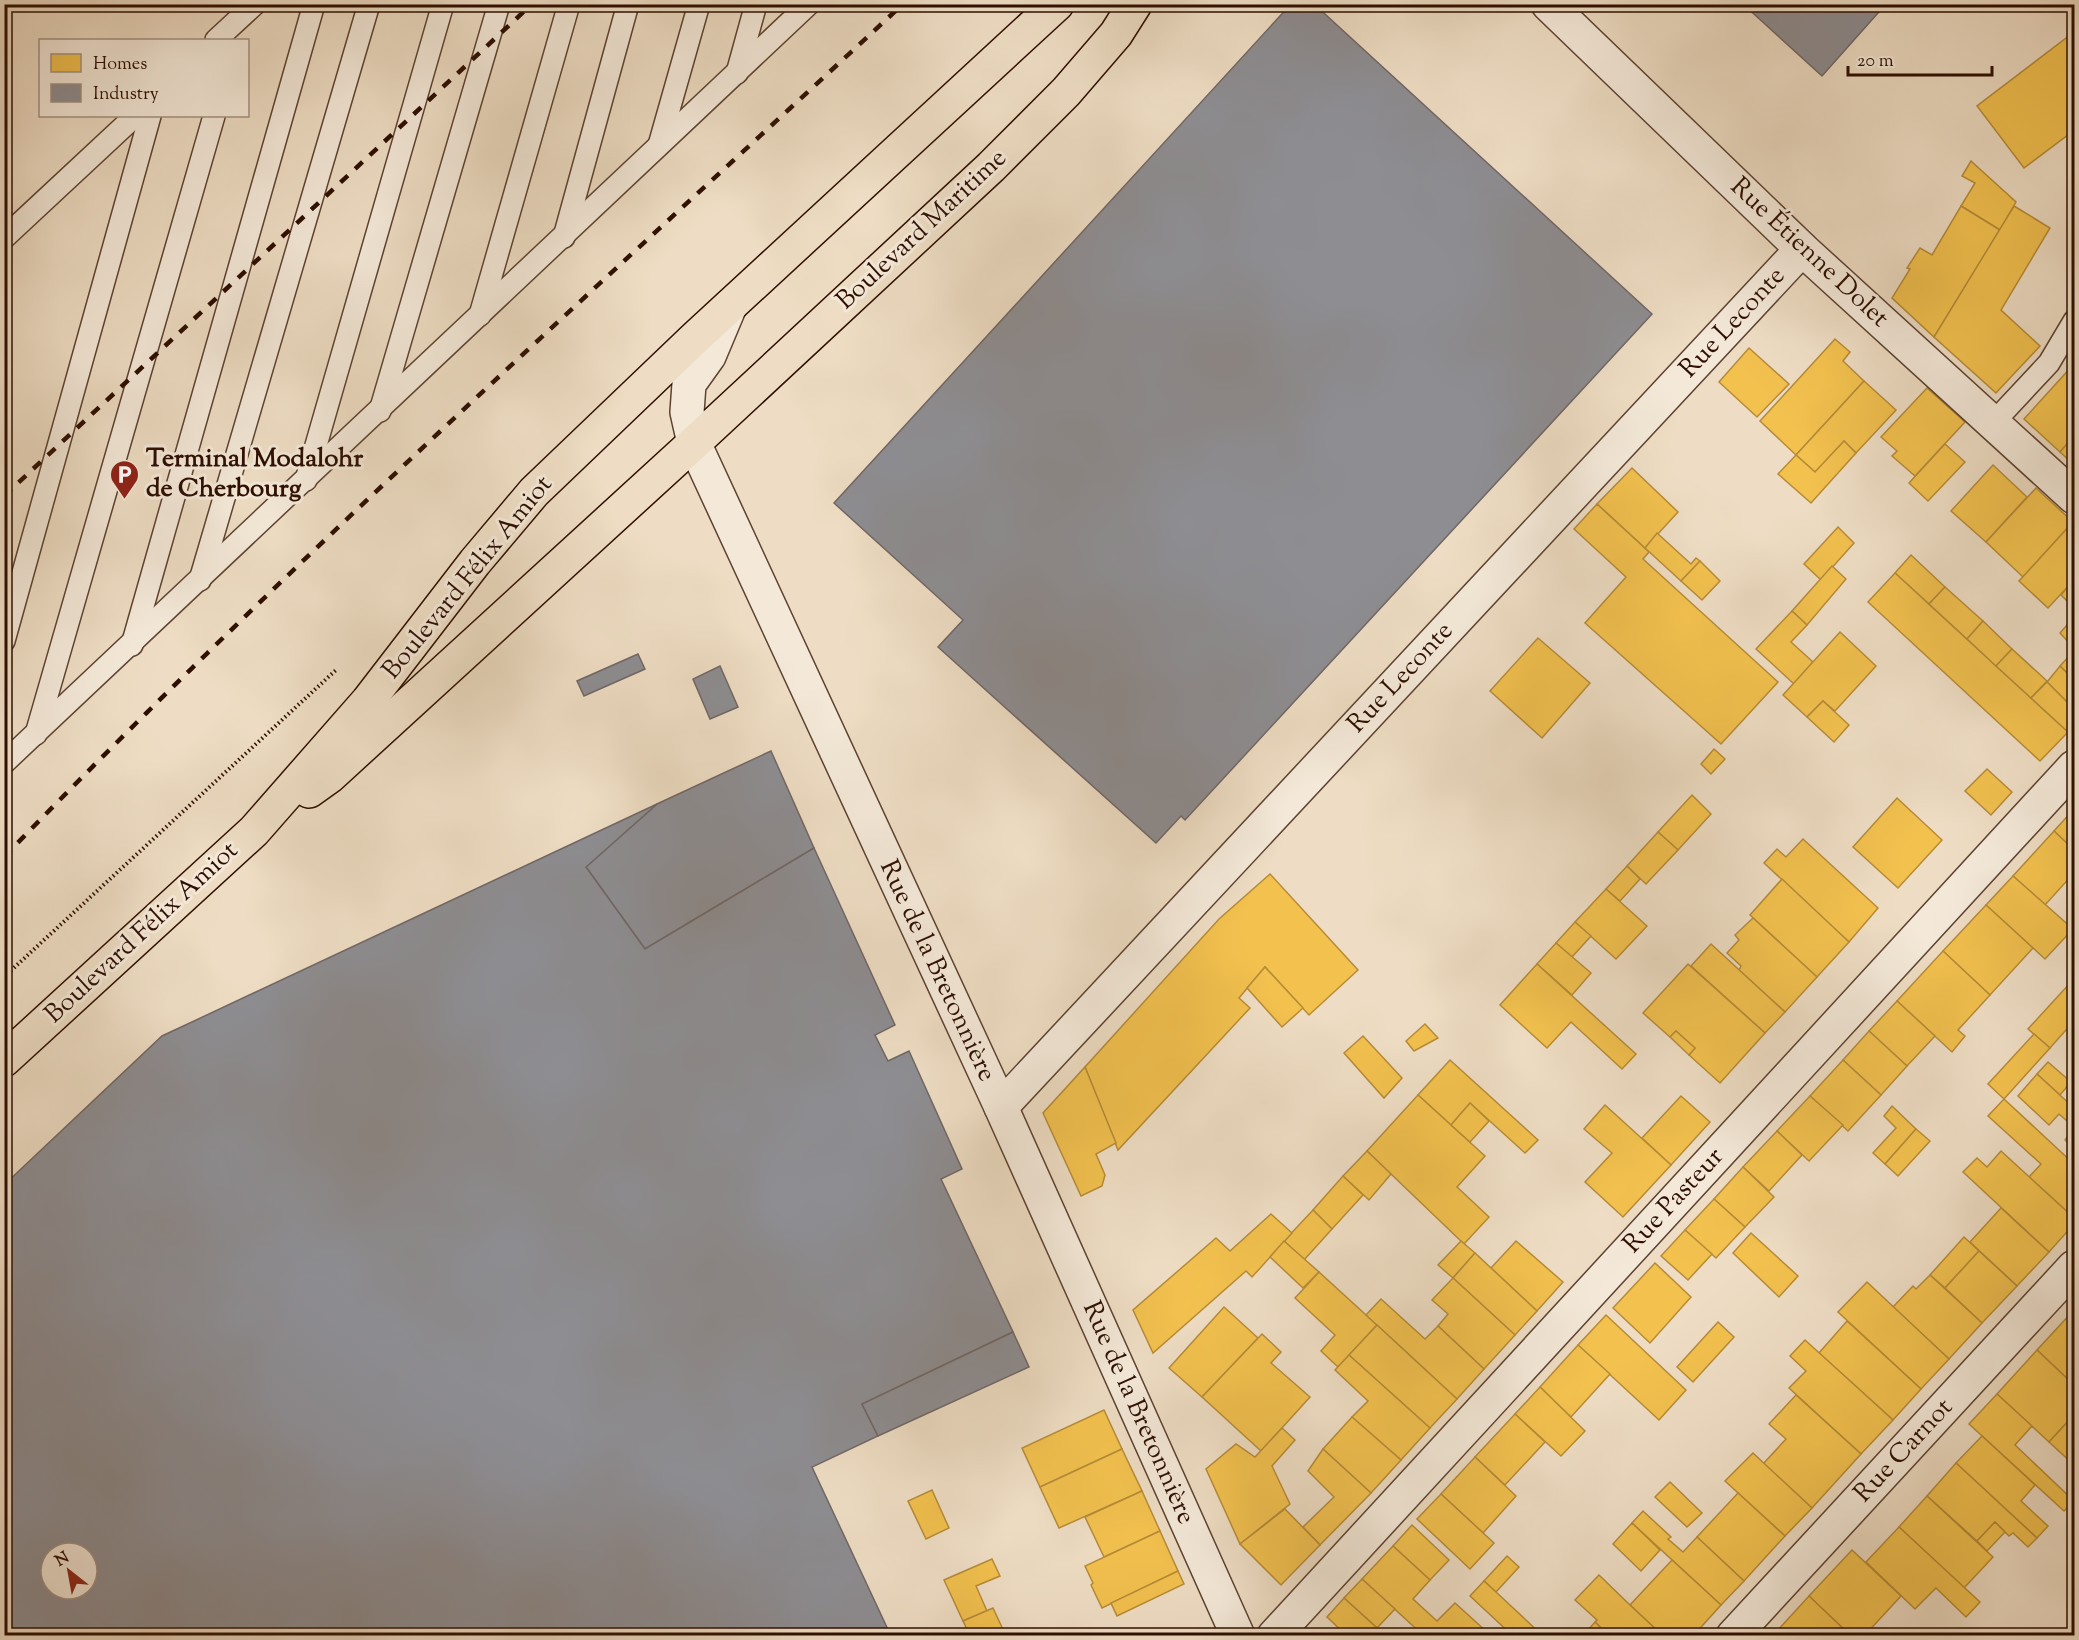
<svg xmlns="http://www.w3.org/2000/svg" width="2079" height="1640" viewBox="0 0 2079 1640" font-family="'Sorts Mill Goudy',serif">
  <rect width="100%" height="100%" fill="#eeddc4"/>
  <filter id="stains"><feTurbulence type="fractalNoise" baseFrequency=".00333" numOctaves="4"/><feColorMatrix values="0 0 0 0 .2 0 0 0 0 .09 0 0 0 0 .02 0 0 0 .5 -.17"/></filter>
  <radialGradient id="worn" r=".72"><stop offset=".6" stop-color="#630" stop-opacity="0"/><stop offset="1" stop-color="#630" stop-opacity=".3"/></radialGradient>
  <!-- homes -->
  <g fill="#f2c14e" stroke="#b78b37" stroke-width="1.5">
    <path d="M2074,32v104l-2,-4 -48,36 -47,-62z"/>
    <path d="M1971,161l45,41 -16,28 -39,-24 14,-23 -13,-7z"/>
    <path d="M1961,206l39,24 -66,107 -42,-39 18,-29 -3,-1 13,-20 12,7z"/>
    <path d="M2014,206l36,22 -49,82 39,36 -44,47 -62,-56z"/>
    <path d="M1835,339l15,13 -7,9 21,20 -68,74 -36,-34z"/>
    <path d="M1749,348l40,36 -32,33 -38,-35z"/>
    <path d="M2074,364v72l-14,16 -36,-33z"/>
    <path d="M1864,381l32,29 -40,43 -12,-12 -29,31 -19,-17z"/>
    <path d="M1927,388l38,34 -50,54 -23,-20 5,-5 -16,-14z"/>
    <path d="M2074,436v29l-14,-13z"/>
    <path d="M1844,441l12,12 -45,50 -33,-29 18,-19 19,17z"/>
    <path d="M1945,444l20,18 -37,39 -19,-18z"/>
    <path d="M1993,465l34,32 -41,45 -35,-31z"/>
    <path d="M1632,468l46,44 -33,36 -48,-44z"/>
    <path d="M2036,488l37,34 -50,55 -37,-35z"/>
    <path d="M1597,504l52,48 -6,7 135,123 -57,62 -136,-121 41,-46 -52,-48z"/>
    <path d="M2073,522l1,58 -26,28 -29,-27z"/>
    <path d="M1838,527l16,16 -33,37 -17,-16z"/>
    <path d="M1657,533l34,31 5,-6 4,3 -19,20 -36,-33z"/>
    <path d="M1911,555l34,32 -16,17 -34,-31z"/>
    <path d="M1700,561l20,20 -18,19 -21,-19z"/>
    <path d="M1832,566l14,13 -39,46 -15,-14z"/>
    <path d="M1895,573l173,159 -28,29 -172,-159z"/>
    <path d="M2074,580v28l-13,-13z"/>
    <path d="M1945,587l38,34 -16,18 -38,-35z"/>
    <path d="M1792,611l15,14 -16,17 22,20 -19,22 -38,-35z"/>
    <path d="M2074,617v31l-14,-15z"/>
    <path d="M1983,621l29,28 -16,17 -29,-27z"/>
    <path d="M1840,632l36,34 -41,45 -12,-10 -16,16 -24,-22z"/>
    <path d="M1538,638l52,45 -48,55 -52,-47z"/>
    <path d="M2012,649l35,32 -16,17 -35,-32z"/>
    <path d="M2074,651v29l-14,-14z"/>
    <path d="M2060,666l14,14v29l-27,-27z"/>
    <path d="M2047,682l27,27v15l-6,8 -37,-34z"/>
    <path d="M1823,701l26,24 -15,17 -27,-25z"/>
    <path d="M1714,749l11,10 -14,15 -10,-10z"/>
    <path d="M1987,769l25,23 -21,23 -26,-24z"/>
    <path d="M1692,795l19,19 -33,36 -20,-18z"/>
    <path d="M1897,798l45,42 -44,48 -45,-41z"/>
    <path d="M2074,809v41l-20,-19z"/>
    <path d="M2054,831l20,19v23l-29,32 -32,-29z"/>
    <path d="M1658,832l20,18 -32,34 -19,-18z"/>
    <path d="M1803,839l75,69 -29,34 -85,-79 13,-14 9,8z"/>
    <path d="M1627,866l13,13 -20,22 -14,-12z"/>
    <path d="M1270,874l88,96 -49,45 -44,-48 -26,31 11,10 -132,142 -33,-83 134,-148z"/>
    <path d="M2013,876l60,53 -28,30 -59,-54z"/>
    <path d="M1782,879l67,63 -32,35 -67,-62z"/>
    <path d="M1606,889l41,37 -31,33 -41,-37z"/>
    <path d="M1986,905l47,43 -43,47 -47,-44z"/>
    <path d="M1753,918l64,59 -32,35 -46,-42 2,-4 -14,-13 12,-13 -4,-5z"/>
    <path d="M1575,922l16,14 -19,21 -16,-14z"/>
    <path d="M1556,943l35,30 -19,22 -35,-31z"/>
    <path d="M1711,944l74,68 -20,21 -74,-67z"/>
    <path d="M1943,951l47,44 -32,35 7,6 -13,16 -55,-51z"/>
    <path d="M1537,964l99,90 -14,15 -51,-47 -24,26 -47,-43z"/>
    <path d="M1688,964l77,69 -45,50 -31,-28 6,-7 -19,-17 -6,6 -27,-24z"/>
    <path d="M1265,967l38,41 -21,19 -35,-39z"/>
    <path d="M2071,982l3,3v36l-24,27 -22,-19z"/>
    <path d="M1897,1001l38,35 -28,30 -38,-35z"/>
    <path d="M1425,1024l13,14 -24,13 -8,-10z"/>
    <path d="M1676,1031l19,17 -6,7 -19,-18z"/>
    <path d="M1869,1031l38,35 -26,29 -38,-35z"/>
    <path d="M2034,1034l16,14 -46,51 -16,-15z"/>
    <path d="M1363,1036l39,42 -18,20 -40,-45z"/>
    <path d="M1450,1060l88,80 -13,13 -55,-50 -19,22 -33,-30z"/>
    <path d="M1843,1060l38,35 -33,36 -38,-35z"/>
    <path d="M2048,1062l23,20 -11,13 -23,-21z"/>
    <path d="M1085,1067l31,76 -20,11 9,21 -3,11 -21,10 -38,-83z"/>
    <path d="M2037,1074l37,34v19l-15,-13 -10,11 -31,-29z"/>
    <path d="M1418,1095l67,61 -28,31 32,30 -25,27 -97,-93z"/>
    <path d="M1681,1096l29,26 -39,43 -29,-27z"/>
    <path d="M1810,1096l33,29 -34,36 -32,-30z"/>
    <path d="M2004,1099l70,65v54l-45,-41 12,-13 -53,-48z"/>
    <path d="M1470,1103l19,18 -19,21 -19,-17z"/>
    <path d="M1605,1105l66,60 -48,52 -38,-35 27,-29 -28,-24z"/>
    <path d="M1892,1106l24,23 -31,35 -12,-11 23,-25 -12,-12z"/>
    <path d="M2074,1128v21l-9,-9z"/>
    <path d="M1916,1129l14,12 -32,35 -13,-12z"/>
    <path d="M1777,1131l25,24 -33,36 -26,-24z"/>
    <path d="M1367,1151l24,23 -22,26 -26,-24z"/>
    <path d="M2001,1151l73,67v6l-25,28 -86,-80 14,-14 10,9z"/>
    <path d="M1743,1167l31,30 -29,30 -31,-28z"/>
    <path d="M1343,1176l20,19 -31,34 -19,-19z"/>
    <path d="M1714,1199l31,28 -29,31 -31,-28z"/>
    <path d="M2001,1208l48,44 -32,34 -47,-44z"/>
    <path d="M1313,1210l19,19 -28,31 -20,-19z"/>
    <path d="M1271,1214l21,19 -40,44 -6,-6 -93,82 -20,-43 83,-72 14,13z"/>
    <path d="M1685,1230l27,24 -24,26 -27,-24z"/>
    <path d="M1751,1233l47,43 -19,21 -46,-44z"/>
    <path d="M1964,1237l15,14 -34,37 -15,-13z"/>
    <path d="M1284,1241l35,31 -16,16 -33,-31z"/>
    <path d="M1461,1241l14,12 -22,25 -15,-13z"/>
    <path d="M1516,1241l47,41 -26,29 -46,-43z"/>
    <path d="M1979,1251l38,35 -35,37 -37,-35z"/>
    <path d="M1475,1253l62,58 -22,24 -62,-57z"/>
    <path d="M1655,1263l36,34 -41,46 -37,-35z"/>
    <path d="M1319,1272l58,53 -39,42 -17,-16 14,-16 -40,-37z"/>
    <path d="M1930,1275l52,48 -33,36 -56,-52 20,-21 3,3z"/>
    <path d="M1453,1278l62,57 -31,34 -46,-43 10,-12 -16,-14z"/>
    <path d="M1867,1282l82,77 -28,30 -83,-77z"/>
    <path d="M1381,1299l44,40 13,-13 46,43 -27,30 -91,-84z"/>
    <path d="M1224,1307l34,31 -56,59 -33,-29z"/>
    <path d="M2074,1310v75l-37,-35z"/>
    <path d="M1606,1315l80,75 -27,30 -81,-75z"/>
    <path d="M1847,1321l74,68 -28,31 -74,-67z"/>
    <path d="M1718,1322l16,15 -41,45 -16,-15z"/>
    <path d="M1377,1325l80,74 -27,29 -81,-73z"/>
    <path d="M1262,1334l19,18 -10,11 39,34 -49,54 -59,-54z"/>
    <path d="M1805,1340l88,80 -32,34 -72,-66 17,-17 -16,-15z"/>
    <path d="M1578,1345l32,29 -39,43 -31,-30z"/>
    <path d="M2037,1350l37,35v30l-25,27 -52,-48z"/>
    <path d="M1349,1355l81,73 -29,32 -49,-43 16,-16 -33,-31z"/>
    <path d="M1540,1387l45,44 -24,25 -46,-42z"/>
    <path d="M1997,1394l35,32 -17,19 59,56 -10,10 -95,-87z"/>
    <path d="M1796,1395l65,59 -49,54 -49,-44 23,-25 -17,-15z"/>
    <path d="M1104,1410l18,39 -82,38 -18,-39z"/>
    <path d="M1515,1414l30,28 -40,43 -30,-28z"/>
    <path d="M2074,1415v50l-25,-23z"/>
    <path d="M1352,1417l49,43 -30,33 -48,-44z"/>
    <path d="M1282,1428l13,12 -23,26 18,38 -50,40 -34,-75 30,-25 19,13z"/>
    <path d="M1982,1436l53,49 -14,16 27,25 -11,12 -81,-75z"/>
    <path d="M1122,1449l20,42 -83,37 -19,-41z"/>
    <path d="M1323,1449l48,44 -51,52 -17,-18 31,-30 -26,-26z"/>
    <path d="M1753,1453l59,55 -27,28 -60,-55z"/>
    <path d="M1475,1457l41,39 -33,37 -42,-39z"/>
    <path d="M1956,1463l81,75 -9,9 -15,-14 -4,3 -14,-14 -18,19 -50,-45z"/>
    <path d="M1670,1482l32,31 -15,14 -32,-30z"/>
    <path d="M932,1490l17,38 -23,11 -18,-38z"/>
    <path d="M1142,1491l18,40 -56,26 -19,-40z"/>
    <path d="M1738,1493l47,43 -41,45 -47,-44z"/>
    <path d="M1441,1494l53,49 -24,26 -53,-50z"/>
    <path d="M1927,1496l66,61 -29,31 -65,-61z"/>
    <path d="M1285,1509l35,36 -39,40 -41,-41z"/>
    <path d="M1643,1511l28,26 -3,2 15,13 14,-15 47,44 -23,24 -89,-82z"/>
    <path d="M1995,1522l10,10 -18,19 -10,-10z"/>
    <path d="M1632,1523l28,27 -19,21 -28,-27z"/>
    <path d="M1412,1525l37,35 -19,20 -37,-34z"/>
    <path d="M1899,1527l81,75 -14,15 -30,-29 -21,21 -49,-47z"/>
    <path d="M1160,1531l18,40 -76,37 -11,-23 2,-2 -8,-17z"/>
    <path d="M1393,1546l37,34 -17,19 24,22 18,-18 32,29 -3,4h-60l-62,-57z"/>
    <path d="M1852,1550l49,46 -37,40h-13l-42,-40z"/>
    <path d="M1507,1556l12,11 -23,25 -12,-11z"/>
    <path d="M992,1559l8,17 -24,10 11,25 -24,10 -19,-41z"/>
    <path d="M1672,1560l49,45 -28,31h-30l-33,-31z"/>
    <path d="M1178,1571l6,13 -67,32 -6,-13z"/>
    <path d="M1599,1575l31,30 33,31h-54l-14,-14 2,-2 -22,-20z"/>
    <path d="M1362,1579l33,30 -18,19 -33,-30z"/>
    <path d="M1484,1581l12,11 47,44h-30l-43,-40z"/>
    <path d="M1809,1596l42,40h-71l-4,-4z"/>
    <path d="M1344,1598l33,30 -7,8h-23l-20,-19z"/>
    <path d="M993,1608l13,28h-36l-7,-15z"/>
    <path d="M1595,1622l14,14h-17l-5,-5z"/>
  </g>
  <!-- industry -->
  <g fill="#8d8d92" stroke="#706766" stroke-width="1.5" fill-rule="evenodd">
    <path d="M1291,4h23l338,310 -467,506 -4,-4 -25,27 -218,-196 25,-27 -129,-117z"/>
    <path d="M1743,4h143l-64,72z"/>
    <path d="M638,654l7,15 -61,27 -7,-15z"/>
    <path d="M720,666l18,41 -28,12 -17,-40z"/>
    <path d="M771,751l43,97 -169,101 -59,-82 71,-63z"/>
    <path d="M657,804l-71,63 59,82 169,-101 81,177 -20,10 13,26 21,-10 53,118 -21,10 72,153 -151,72 16,32 -66,31 79,169h-887v-451l158,-149zM51,1553h36v36h-36z"/>
    <path d="M1013,1332l16,35 -151,69 -16,-32z"/>
  </g>
  <g fill="none" stroke-linecap="round" stroke-linejoin="round">
    <defs>
      <g id="service">
        <path d="M216,40l39,-36"/>
        <path d="M737,73l19,-69"/>
        <path d="M659,145l40,-141"/>
        <path d="M564,237l64,-233"/>
        <path d="M4,238l131,-122"/>
        <path d="M480,315l89,-311"/>
        <path d="M380,411l119,-407"/>
        <path d="M1993,423l56,-60 25,-42"/>
        <path d="M306,480l137,-476"/>
        <path d="M200,580l169,-576"/>
        <path d="M4,641l146,-525"/>
        <path d="M132,645l182,-641"/>
        <path d="M36,734l178,-618"/>
        <path d="M4,763l805,-759"/>
      </g>
      <g id="minor">
        <path d="M1548,4l254,245 272,248"/>
        <path d="M1001,1107l801,-858"/>
        <path d="M1274,1636l800,-869"/>
      </g>
      <g id="tertiary">
        <path d="M730,306l-21,50 -20,28 -2,28 7,31 307,664 237,529"/>
        <path d="M1733,1636l341,-369"/>
      </g>
      <g id="primary">
        <path d="M309,791l21,-15 364,-333 297,-276 75,-75 50,-58 19,-30"/>
        <path d="M4,1060l250,-229 114,-130 107,-139 59,-70 161,-154 362,-334"/>
      </g>
    </defs>
    <!-- service casing -->
    <use href="#service" stroke="#5d4231" stroke-width="24"/>
    <!-- minor casing -->
    <use href="#minor" stroke="#5d4231" stroke-width="36"/>
    <!-- tertiary casing -->
    <use href="#tertiary" stroke="#5d4231" stroke-width="36"/>
    <!-- primary casing -->
    <use href="#primary" stroke="#2d0e00" stroke-width="36"/>
    <!-- path -->
    <path stroke="#2d0e00" stroke-width="4" stroke-dasharray="1.5 3" stroke-linecap="butt" d="M4,977l332,-307"/>
    <!-- service -->
    <use href="#service" stroke="#f4e9d9" stroke-width="21"/>
    <!-- minor -->
    <use href="#minor" stroke="#f4e9d9" stroke-width="33"/>
    <!-- tertiary -->
    <use href="#tertiary" stroke="#f4e9d9" stroke-width="33"/>
    <!-- primary -->
    <use href="#primary" stroke="#eeddc4" stroke-width="33"/>
    <!-- rail -->
    <g stroke="#2d0e00" stroke-width="4.5" stroke-dasharray="10 10" stroke-linecap="butt">
      <path d="M4,496l528,-492"/>
      <path d="M4,857c287,-297 596,-572 899,-853"/>
    </g>
  </g>
  <!-- icons -->
  <defs>
    <symbol id="parking-pin" viewBox="-11 -11 22 30"><path d="M0 17L-7.5 6A9.5 9.5 0 1 1 7.5 6Z" fill="#8f2418" stroke="#f4e9d9"/><path d="M-3.5-5.5H1a3.5 3.5 0 0 1 0 7H-1V5.5H-3.5ZM-1-3.4V-.6H.8a1.4 1.4 0 0 0 0-2.8Z" fill="#fff"/></symbol>
  </defs>
  <g fill-rule="evenodd">
    <use href="#parking-pin" x="108" y="458" width="33" height="45"/>
  </g>
  <g text-anchor="middle" dominant-baseline="central" stroke-width="6" stroke-linejoin="round" paint-order="stroke">
    <!-- street labels -->
    <g font-size="26" fill="#2d0e00" stroke="#f4e9d9">
      <text transform="translate(922 230) rotate(-43)">Boulevard Maritime</text>
      <text transform="translate(1809 253) rotate(43)">Rue Étienne Dolet</text>
      <text transform="translate(1733 323) rotate(-47)">Rue Leconte</text>
      <text transform="translate(468 578) rotate(-51)">Boulevard Félix Amiot</text>
      <text transform="translate(1401 678) rotate(-47)">Rue Leconte</text>
      <text transform="translate(142 933) rotate(-43)">Boulevard Félix Amiot</text>
      <text transform="translate(937 971) rotate(65)">Rue de la Bretonnière</text>
      <text transform="translate(1674 1201) rotate(-47)">Rue Pasteur</text>
      <text transform="translate(1138 1413) rotate(66)">Rue de la Bretonnière</text>
      <text transform="translate(1904 1451) rotate(-47)">Rue Carnot</text>
    </g>
    <!-- poi labels -->
    <g font-size="26" font-weight="bold" fill="#2d0e00" stroke="#f4e9d9" text-anchor="start">
      <text x="146" y="459">Terminal Modalohr<tspan x="146" dy="30">de Cherbourg</tspan></text>
    </g>
  </g>
  <!-- margin -->
  <rect width="2079" height="1640" fill="none" stroke="#eeddc4" stroke-width="24"/>
  <rect x="6" y="6" width="2067" height="1628" fill="none" stroke="#2d0e00" stroke-width="3"/>
  <rect x="12" y="12" width="2055" height="1616" fill="none" stroke="#2d0e00" stroke-width="1.5"/>
  <!-- legend -->
  <rect x="39" y="39" width="210" height="78" fill="#f4e9d9" stroke="#a49182" stroke-width="1.5"/>
  <rect x="51" y="54" width="30" height="18" fill="#f2c14e" stroke="#a49182" stroke-width="1.5"/>
  <text x="93" y="69" font-size="18" fill="#2d0e00">Homes</text>
  <rect x="51" y="84" width="30" height="18" fill="#8d8d92" stroke="#a49182" stroke-width="1.5"/>
  <text x="93" y="99" font-size="18" fill="#2d0e00">Industry</text>
  <!-- north arrow -->
  <g transform="translate(69 1571) rotate(329)"><circle r="28" fill="#f4e9d9" stroke="#a49182" stroke-width="1.5"/>
  <path d="M0-4.5L10 22L0 15L-10 22Z" fill="#8f2418"/>
  <text y="-9" font-size="16" font-weight="bold" text-anchor="middle" fill="#2d0e00">N</text>
  </g>
  <!-- scale -->
  <path d="M1848 66v9h144v-9" fill="none" stroke="#2d0e00" stroke-width="3"/>
  <text x="1857" y="66" font-size="18" fill="#2d0e00" stroke="#f4e9d9" stroke-width="4.5" paint-order="stroke">20 m</text>
  <rect width="100%" height="100%" filter="url(#stains)"/>
  <rect width="100%" height="100%" fill="url(#worn)"/>
</svg>
